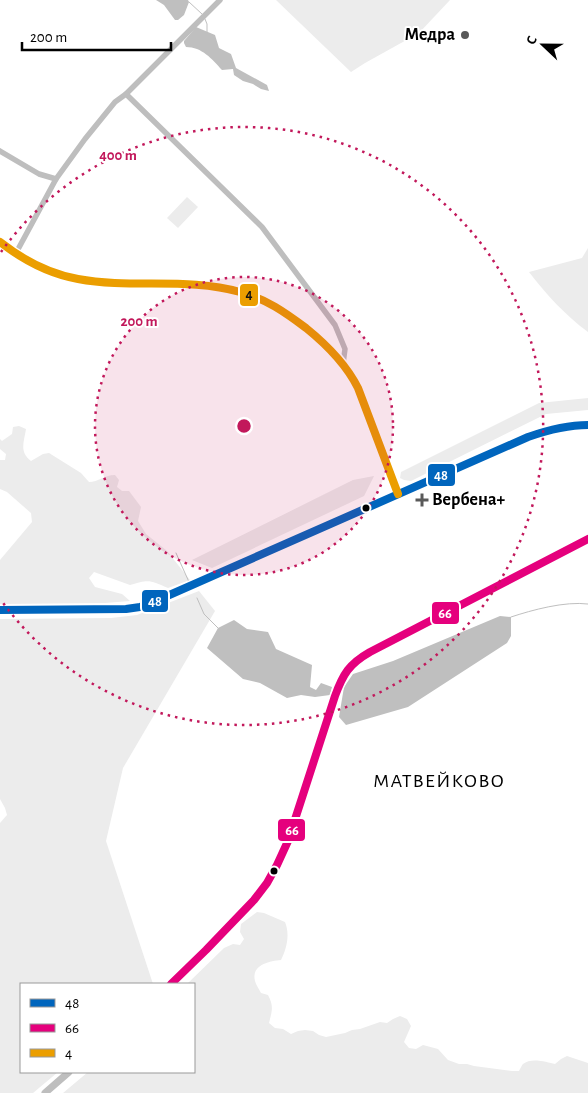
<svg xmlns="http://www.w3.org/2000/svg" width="588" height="1093" viewBox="0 0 588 1093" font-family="'Alegreya Sans',sans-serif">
  <rect width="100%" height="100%" fill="#fff"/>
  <!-- green -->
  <g fill="#ececec">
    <path d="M276,0h174l-31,33 -54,30 -14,9z"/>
    <path d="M187,197l11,10 -20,21 -11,-10z"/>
    <path d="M588,248v84c-23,-17 -42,-38 -59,-60l53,-14z"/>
    <path d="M588,398v12l-42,4 -135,67 -7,-1 -4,-2 1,-6 138,-69z"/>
    <path d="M19,426l7,3c-2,13 -7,23 5,32l12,-7 6,-1 32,20 8,9c9,0 16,-7 26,-7l4,5 -2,7 5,4h7l12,16 -3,14 8,13 21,17 23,29 -22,8c-18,-8 -19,-9 -38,-3l-36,-13 -5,6 6,9 27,7 8,7 -25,2 -105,1v-44l32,-38 -1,-9 -24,-21 -7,-3v-29h5l1,-6 -6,-5v-10l2,2 10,-7 1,-7z"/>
    <path d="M374,476l-10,20 -152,72 -20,-8 161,-80z"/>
    <path d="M199,591l16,20 -92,157 -17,73 47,143h-132v88h37l-25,21h-33v-270l7,-8 -2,-7 -5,-9v-180l111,-1 26,-3z"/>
    <path d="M257,912l7,1 21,9c5,12 2,26 -4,38 -12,1 -30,5 -26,21 1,4 4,8 6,12l7,2c6,11 4,16 1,28l6,5 8,1 8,5 7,-3 7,-1 8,1 6,4 7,2 19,-4 7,-3 8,-1 20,-7 7,1 6,-4 7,-3 7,3 4,7 -7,16 5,6 7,1 7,-4 15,4 10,11 11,4h8l7,2 38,5h7c1,-2 3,-6 4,-7 8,-7 24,-2 32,0l6,-5 6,-3 21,7v30h-525l25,-21h106v-88h-7l37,-36 9,-4 7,1 4,-6 -4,-7 1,-8z"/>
  </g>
  <!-- water -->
  <g fill="#bfbfbf">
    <path d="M156,0h32l1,2 -5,13 -6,5h-3l-11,-15z"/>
    <path d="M196,27l19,8 4,13 12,6 5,14 31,17 2,6 -8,-2 -8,-5 -10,-3 -9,-6 -1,-6 -11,1c-10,-11 -20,-23 -36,-23l-2,-4v-2z"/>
    <path d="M500,616l11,1v19l-4,7 -99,64 -62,18 -7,-8 5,-30 9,-13 40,-13z"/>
    <path d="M234,620l13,9 21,3 8,17 36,16 -2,22 6,3 5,-7 11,4 -2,8 -15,2 -14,-2 -14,3 -27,-15 -17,-4 -36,-31 11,-20z"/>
  </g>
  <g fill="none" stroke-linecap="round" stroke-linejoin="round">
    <!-- stream -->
    <g stroke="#bfbfbf" stroke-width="1">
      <path d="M189,2l13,12"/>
      <path d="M205,19l2,5v9"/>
      <path d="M176,553l13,29"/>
      <path d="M197,598l7,16 14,14"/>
      <path d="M511,617c21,-7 54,-16 77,-13"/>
    </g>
    <!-- minor -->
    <g stroke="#bebebe" stroke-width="5.5">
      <path d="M126,94l94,-94"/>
      <path d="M0,151l39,23 17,5"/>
      <path d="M16,253l40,-74 29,-40 30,-37 11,-8 136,133 73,98 10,24 -2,15"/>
    </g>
    <!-- tertiary -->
    <g stroke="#bebebe" stroke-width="7">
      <path d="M171,984l35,-34 48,-50 13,-17 10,-18 11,-24 47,-145c8,-22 14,-32 35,-44l218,-113"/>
      <path d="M45,1093l24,-21"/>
    </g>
    <!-- secondary -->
    <g stroke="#b8b8b8" stroke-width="8">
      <path d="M0,242c23,18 50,32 78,37 54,10 110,-2 162,13 25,6 46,21 66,36 21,17 40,36 52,60l40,106"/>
      <path d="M0,610l126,-1 14,-2 18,-7 370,-163c20,-7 39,-12 60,-12"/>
    </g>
    <defs>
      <path id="bus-1" d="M0,610l126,-1 14,-2 18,-7 370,-163c20,-7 39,-12 60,-12"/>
      <path id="bus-2" d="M171,984l35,-34 48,-50 13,-17 10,-18 11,-24 47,-145c8,-22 14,-32 35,-44l218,-113"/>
      <path id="bus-3" d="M0,242c23,18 50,32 78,37 54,10 110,-2 162,13 25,6 46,21 66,36 21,17 40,36 52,60l40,106"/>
    </defs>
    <!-- bus-1 casing -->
    <use href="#bus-1" stroke="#fff" stroke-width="11"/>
    <!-- bus-2 casing -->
    <use href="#bus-2" stroke="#fff" stroke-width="11"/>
    <!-- bus-3 casing -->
    <use href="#bus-3" stroke="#fff" stroke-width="11"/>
    <!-- bus-1 -->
    <use href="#bus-1" stroke="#0065bd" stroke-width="8"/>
    <!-- bus-2 -->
    <use href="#bus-2" stroke="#e5007d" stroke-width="8"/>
    <!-- bus-3 -->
    <use href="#bus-3" stroke="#eb9e00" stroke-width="8"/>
  </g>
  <!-- distance rings -->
  <circle cx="244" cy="426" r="149" fill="#c2185b" fill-opacity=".12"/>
  <g fill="none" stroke="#c2185b" stroke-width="2.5" stroke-dasharray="2.5 5">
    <circle cx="244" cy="426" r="149"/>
    <path d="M1 252A299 299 0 1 1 1 600"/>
  </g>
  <!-- markers -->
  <g fill="#595959" stroke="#fff" stroke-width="2">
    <circle cx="465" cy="35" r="5"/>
    <path d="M419.5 492.5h5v5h5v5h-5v5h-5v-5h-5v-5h5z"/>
  </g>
  <g fill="#000" stroke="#fff" stroke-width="2">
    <circle cx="366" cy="508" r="4.5"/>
    <circle cx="274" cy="871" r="4.5"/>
  </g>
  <g text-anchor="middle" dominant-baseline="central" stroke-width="4" stroke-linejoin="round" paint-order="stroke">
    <!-- poi labels -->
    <g font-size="18" font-weight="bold" fill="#000" stroke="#fff" text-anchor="end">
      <text x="455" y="35">Медра</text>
      <text x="432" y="500" text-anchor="start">Вербена+</text>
    </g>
    <!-- quarter labels -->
    <g font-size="20" letter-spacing="1" fill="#000" stroke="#fff">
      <text x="439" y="781">МАТВЕЙКОВО</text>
    </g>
  </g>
  <circle cx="244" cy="426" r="8" fill="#c2185b" stroke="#fff" stroke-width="2.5"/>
  <g font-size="15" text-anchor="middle" font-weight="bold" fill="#c2185b" stroke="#fff" stroke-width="4" stroke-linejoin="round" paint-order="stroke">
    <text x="118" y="160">400 m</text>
    <text x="139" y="326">200 m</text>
  </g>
  <g stroke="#fff" stroke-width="2">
    <rect x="239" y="283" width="20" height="24" rx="5" fill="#eb9e00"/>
    <rect x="427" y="463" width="29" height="24" rx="5" fill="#0065bd"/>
    <rect x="141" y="589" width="28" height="24" rx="5" fill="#0065bd"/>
    <rect x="431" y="601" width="29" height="24" rx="5" fill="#e5007d"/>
    <rect x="277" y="818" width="29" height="24" rx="5" fill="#e5007d"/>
  </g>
  <g font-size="14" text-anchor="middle" font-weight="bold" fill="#fff">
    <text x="441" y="480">48</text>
    <text x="155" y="606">48</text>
    <text x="445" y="618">66</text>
    <text x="292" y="835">66</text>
  </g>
  <g font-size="14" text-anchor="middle" font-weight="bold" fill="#111">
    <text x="249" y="299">4</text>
  </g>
  <!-- legend -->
  <rect x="20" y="983" width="175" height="90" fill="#ffffff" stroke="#999999"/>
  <rect x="30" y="999" width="25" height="8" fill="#0065bd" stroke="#999999"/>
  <text x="65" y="1008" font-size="15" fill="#000000">48</text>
  <rect x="30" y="1024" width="25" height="8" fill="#e5007d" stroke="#999999"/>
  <text x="65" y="1033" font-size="15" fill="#000000">66</text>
  <rect x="30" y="1049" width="25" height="8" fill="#eb9e00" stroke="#999999"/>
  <text x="65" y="1058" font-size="15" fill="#000000">4</text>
  <!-- north arrow -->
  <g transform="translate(543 45) rotate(292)" stroke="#ffffff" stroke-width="4" paint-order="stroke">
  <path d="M0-4L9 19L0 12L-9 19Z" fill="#000000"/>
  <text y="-8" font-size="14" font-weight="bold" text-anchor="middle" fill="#000000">С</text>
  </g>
  <!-- scale -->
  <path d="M22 42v8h149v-8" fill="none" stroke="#000000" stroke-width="2.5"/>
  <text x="30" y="42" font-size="15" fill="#000000" stroke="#ffffff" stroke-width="4" paint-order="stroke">200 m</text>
</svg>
